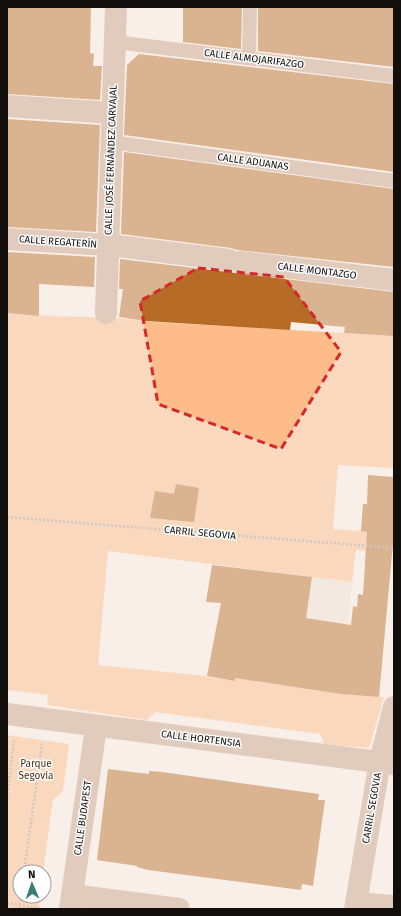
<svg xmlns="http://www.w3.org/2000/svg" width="401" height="916" viewBox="0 0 401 916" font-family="'Fira Sans',sans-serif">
  <rect width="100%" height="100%" fill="#f8efe9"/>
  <!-- built -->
  <path fill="#f0e2d7" d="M312,577l40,5 -5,56 2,1 -6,55 -92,-14z"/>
  <!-- green -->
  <g fill="#fdbc8a">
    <path d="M7,313c49,5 98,2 147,9l240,14v132l-56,-3 -5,64 61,4v20l-38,-3 -4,32 -244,-31 -10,114 98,10 39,6v-3l108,16 41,3 -15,51 -45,-4 -4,-10 -165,-22 -8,8 -100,-15 1,-10 -41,-5z"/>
    <path d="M7,735l62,9 -6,47 -10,9 -10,72h-23v24h20l-1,13h-32z"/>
  </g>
  <!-- building -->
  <g fill="#b66b26">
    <path d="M7,7h84l-1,46 4,1 -1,12h9l-2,34 -93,-6z"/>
    <path d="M183,7h59l-1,42 -58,-7z"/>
    <path d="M258,7h136v60l-136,-16z"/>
    <path d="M139,54l255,30v88l-270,-37 3,-70z"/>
    <path d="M7,119l93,6 -4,107 -89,-5z"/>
    <path d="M124,152l270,37v78l-157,-17 -6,-2 -110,-14z"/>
    <path d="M7,252l88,5 -1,30 -55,-3v32l-32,-3z"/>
    <path d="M120,259l274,33v44l-50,-3 1,-6 -54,-5 -1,8 -144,-9 -27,-4 4,-28h-4z"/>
    <path d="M368,475l26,2v55l-15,165 -38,-3 -106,-16v3l-28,-5 14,-73 -15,-1 6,-37 100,12 -6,41 45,7 2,-19 4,1 1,-13 5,1 4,-63 -6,-1 2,-27h4z"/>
    <path d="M176,484l23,4 -5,34 -44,-4 5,-27 19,3z"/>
    <path d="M108,769l41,5v-3l13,1 157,22 -1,6h7l-12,86 -11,-2 -1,6 -153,-20 -11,-3v-1l-40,-6z"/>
  </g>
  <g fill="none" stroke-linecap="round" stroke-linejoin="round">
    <!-- path -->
    <g stroke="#9f9894" stroke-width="2.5" stroke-dasharray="2 2" stroke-linecap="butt">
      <path d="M7,517l387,31"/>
      <path d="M7,798l7,-58"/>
      <path d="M24,872l18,-128"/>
      <path d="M7,903l36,6"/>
      <path d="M19,909l2,-13"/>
    </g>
    <!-- lane -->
    <g stroke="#c5a186" stroke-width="14">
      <path d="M115,42l279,34"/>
      <path d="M249,58l1,-51"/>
      <path d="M111,142l283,39"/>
    </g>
    <!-- street -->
    <g stroke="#c5a186" stroke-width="22">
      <path d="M7,106l105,7"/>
      <path d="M7,239l102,6 120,15"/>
      <path d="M241,262l153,18"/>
      <path d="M106,313l10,-306"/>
      <path d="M7,714l387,50"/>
      <path d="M72,895l107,14"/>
      <path d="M356,903l38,3"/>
      <path d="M70,909l26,-182"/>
      <path d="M355,909l25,-148 14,-54"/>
    </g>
  </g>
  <!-- marked area -->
  <path d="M0 0H401V916H0ZM198,268l86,9 57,75 -60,97 -123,-45 -18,-103z" fill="#f8efe9" fill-opacity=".55" fill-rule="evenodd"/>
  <path fill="none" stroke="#d62828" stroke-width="3" stroke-dasharray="8 5" stroke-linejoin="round" d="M198,268l86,9 57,75 -60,97 -123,-45 -18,-103z"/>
  <g text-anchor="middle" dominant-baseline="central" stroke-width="3" stroke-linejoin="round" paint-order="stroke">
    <!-- street labels -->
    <g font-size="10" fill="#110e0c" stroke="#fefefe">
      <text transform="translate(254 59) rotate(7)">CALLE ALMOJARIFAZGO</text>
      <text transform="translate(111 160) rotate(-88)">CALLE JOSÉ FERNÁNDEZ CARVAJAL</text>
      <text transform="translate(253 162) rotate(8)">CALLE ADUANAS</text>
      <text transform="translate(58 242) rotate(4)">CALLE REGATERÍN</text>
      <text transform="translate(317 271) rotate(7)">CALLE MONTAZGO</text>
      <text transform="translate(200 533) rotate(5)">CARRIL SEGOVIA</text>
      <text transform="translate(201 739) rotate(7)">CALLE HORTENSIA</text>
      <text transform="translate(372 808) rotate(-80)">CARRIL SEGOVIA</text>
      <text transform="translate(83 818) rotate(-82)">CALLE BUDAPEST</text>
    </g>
    <!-- park labels -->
    <g font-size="10" fill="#4f2f13" stroke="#fefefe">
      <text x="36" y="764">Parque<tspan x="36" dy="12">Segovia</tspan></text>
    </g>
  </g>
  <!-- border -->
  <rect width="401" height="916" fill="none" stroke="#110e0c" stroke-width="16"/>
  <!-- north arrow -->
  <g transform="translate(32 884) rotate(358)"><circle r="19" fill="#fefefe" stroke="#9f9e9d"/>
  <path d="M0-3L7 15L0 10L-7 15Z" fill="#397e72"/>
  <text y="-6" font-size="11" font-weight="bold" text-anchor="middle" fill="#110e0c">N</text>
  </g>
</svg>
